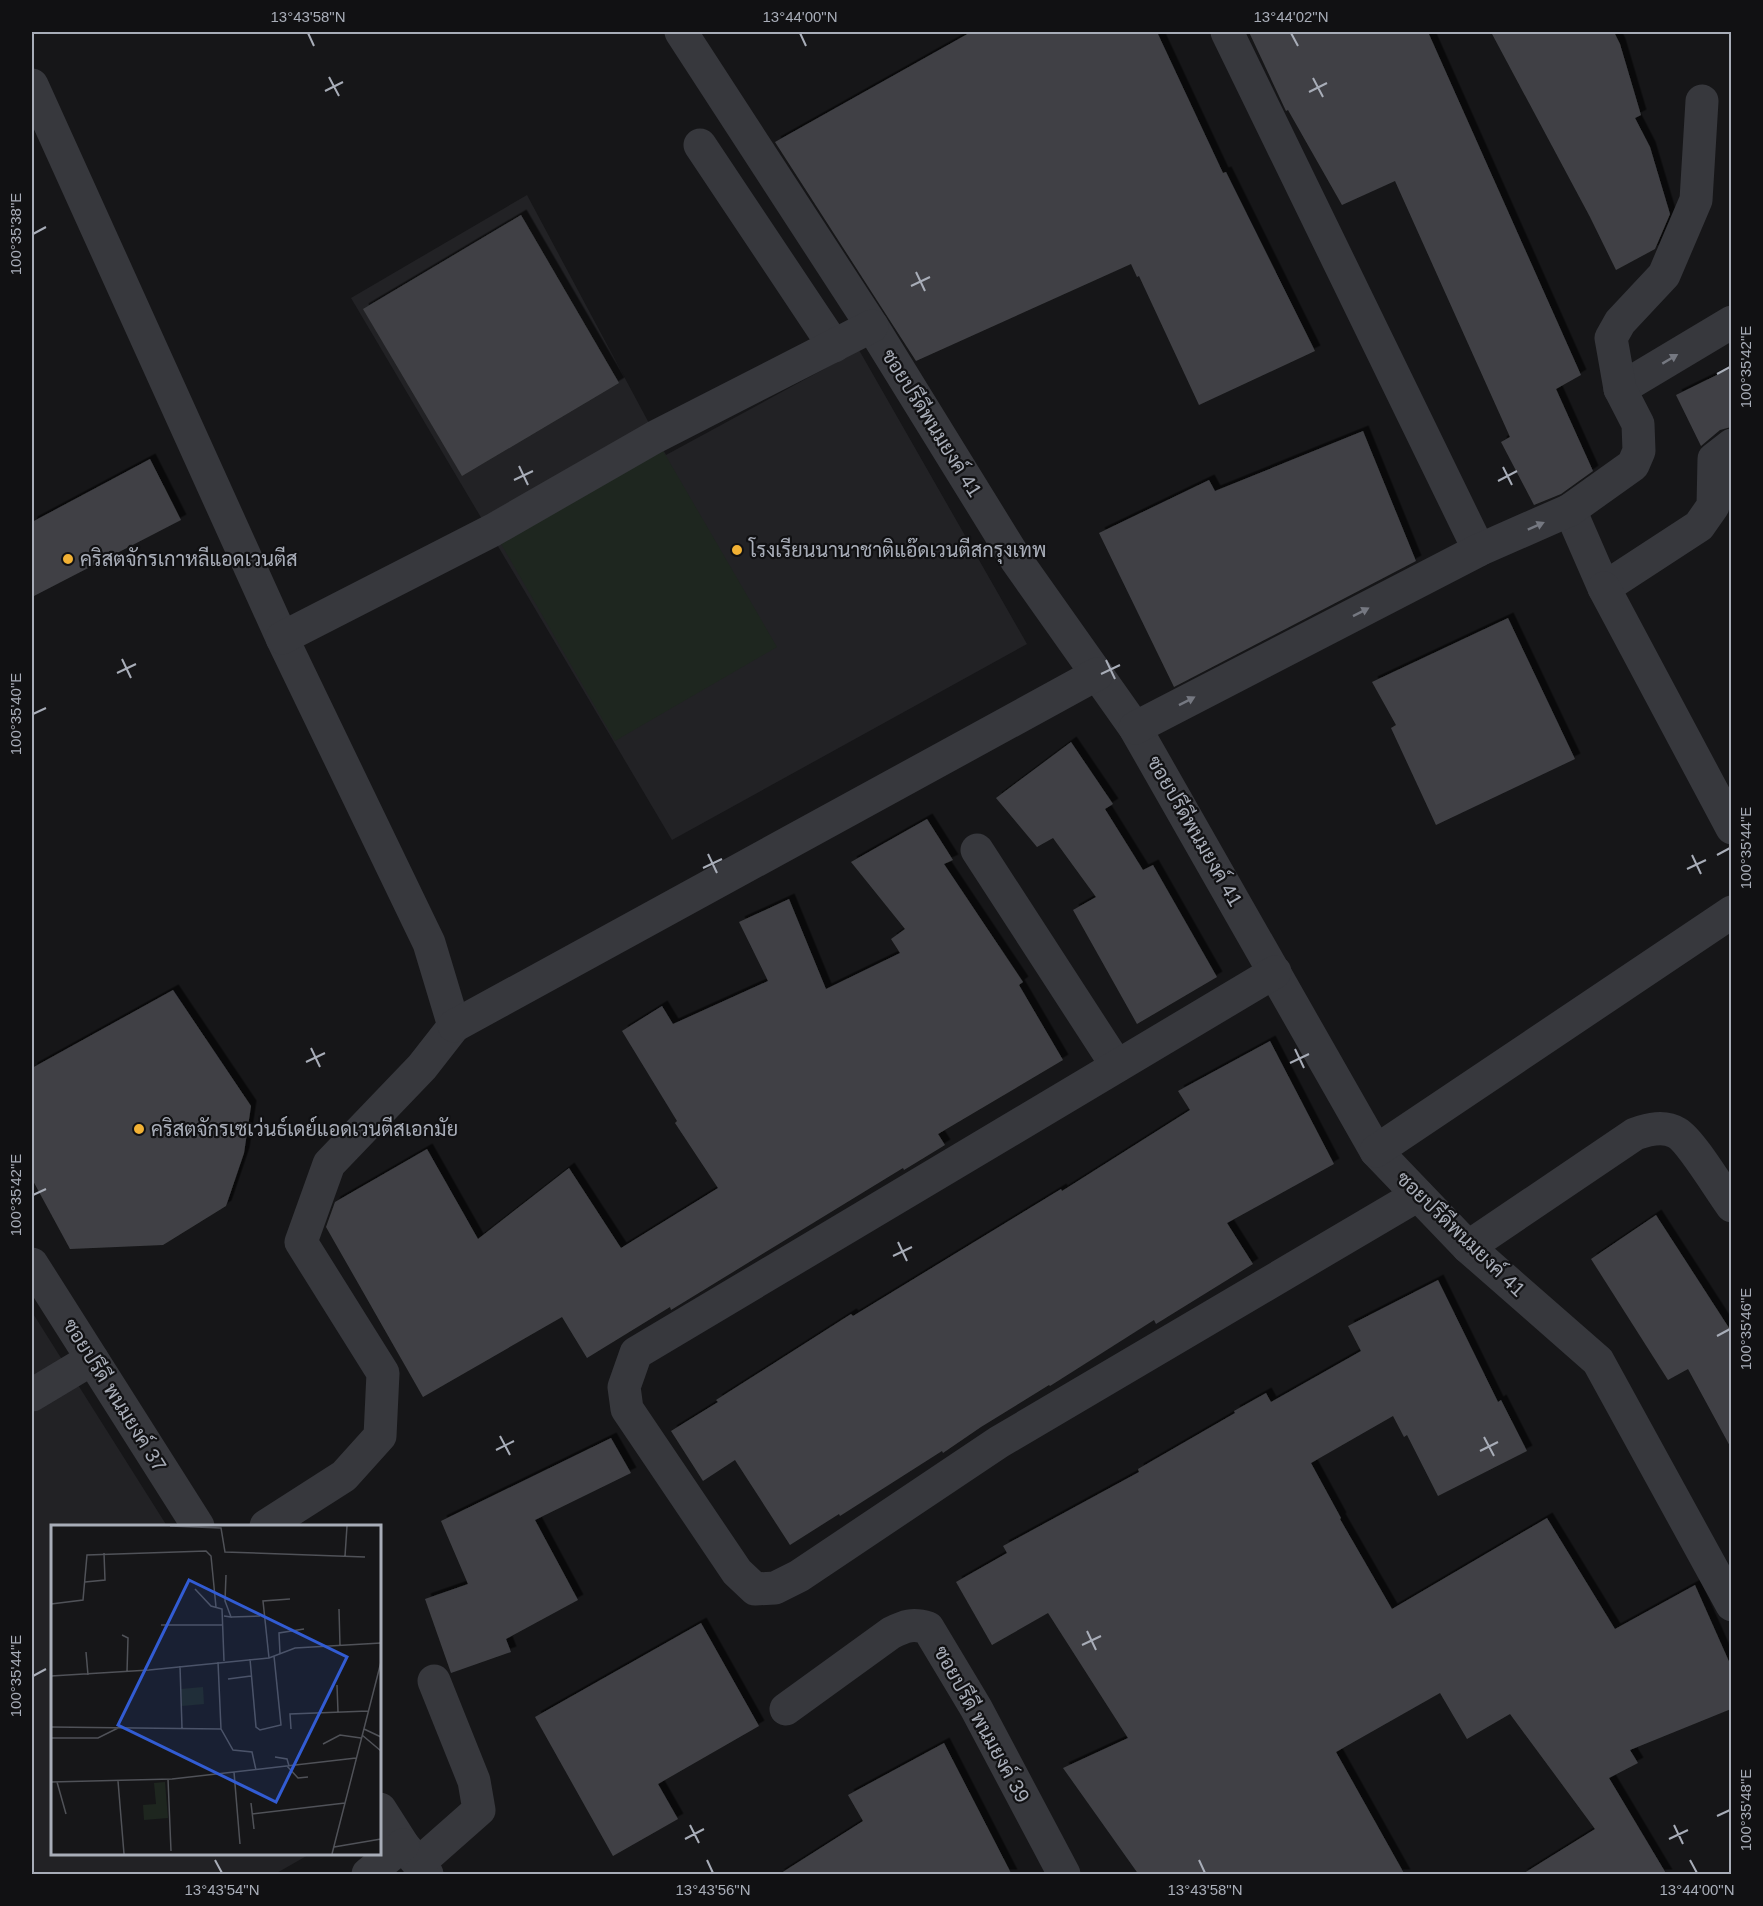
<svg xmlns="http://www.w3.org/2000/svg" width="1763" height="1906" viewBox="0 0 1763 1906" font-family="Helvetica,Sarabun,sans-serif">
  <defs>
    <filter id="shadow"><feDropShadow dx="5.5" dy="-5.5" stdDeviation="0" flood-color="#0009"/></filter>
  </defs>
  <rect width="100%" height="100%" fill="#161618"/>
  <!-- built -->
  <g fill="#222225">
    <path d="M527,195l139,260 193,-105 168,294 -355,196 -321,-542z"/>
    <path d="M32,1312l135,214h-115v328h258l-35,20h-243z"/>
  </g>
  <!-- green -->
  <path fill="#1e261f" d="M655,437l122,210 -162,94 -122,-211z"/>
  <!-- building -->
  <g fill="#404145" filter="url(#shadow)">
    <path d="M971,32h186l66,141 3,-1 89,179 -116,54 -60,-129 -2,1 -6,-13 -215,97 -141,-219z"/>
    <path d="M1249,32h179l153,343 -25,14 37,82 -32,23 -27,11 -33,-63 9,-5 -115,-256 -53,24 -54,-95 -2,1z"/>
    <path d="M1491,32h123l6,12 21,71 -6,3 15,29 20,67 -15,35 -39,21 -26,-53z"/>
    <path d="M521,215l98,168 -157,93 -99,-167z"/>
    <path d="M1731,368v59l-11,3 -19,16 -25,-51z"/>
    <path d="M1363,431l53,130 -242,126 -75,-154 110,-53 6,11z"/>
    <path d="M150,459l31,61 -149,77v-75z"/>
    <path d="M1508,618l67,141 -139,66 -45,-97 5,-3 -24,-43z"/>
    <path d="M1071,742l42,62 -8,5 38,61 10,-5 64,112 -80,47 -64,-114 23,-13 -43,-59 -16,9 -41,-49z"/>
    <path d="M927,819l26,41 -9,4 79,118 -4,3 44,75 -125,74 7,11 -41,25 -1,-2 -232,142 -1,-3 -83,51 -25,-41 -139,80 -97,-170 9,-25 92,-53 51,90 91,-71 52,80 97,-60 -43,-65 2,-2 -55,-90 40,-25 11,18 95,-43 -29,-59 50,-23 37,90 74,-36 -9,-14 14,-10 -54,-67z"/>
    <path d="M173,990l78,116 -7,47 -18,53 -63,39 -93,4 -38,-70v-111z"/>
    <path d="M1270,1041l64,123 -107,59 26,41 -97,60 -2,-4 -104,66 -1,-1 -68,42 -38,26 -1,-2 -102,65 -1,-2 -49,31 -55,-85 -32,21 -32,-50 47,-29 -2,-2 135,-86 2,2 208,-127 1,2 128,-81 -12,-19z"/>
    <path d="M1656,1215l75,116v117l-43,-79 -20,11 -77,-121z"/>
    <path d="M1438,1280l60,122 3,-2 26,51 -89,45 -31,-61 -3,2 -11,-21 -82,47 30,55 -1,1 52,90 155,-91 68,111 80,-44 36,81v43l-101,41 8,13 -29,15 58,97h-146l74,-46 -85,-115 -43,25 -27,-46 -104,59 69,123h-266l-76,-107 65,-30 -80,-125 -56,32 -36,-63 51,-29 -4,-7 136,-74 -1,-3 97,-56 -1,-2 32,-18 5,9 90,-51 -13,-25z"/>
    <path d="M611,1438l20,35 -96,47 43,80 -72,39 5,13 -60,21 -26,-74 43,-15 -27,-63z"/>
    <path d="M701,1623l58,103 -101,58 20,35 -65,37 -78,-139z"/>
    <path d="M944,1743l68,132h-234l85,-54 -15,-26z"/>
  </g>
  <g fill="none" stroke-linecap="round" stroke-linejoin="round">
    <!-- minor -->
    <g stroke="#37383d" stroke-width="33">
      <path d="M681,32l191,294 145,235 118,167 241,423 92,96 130,114 134,244"/>
      <path d="M1227,32l252,518"/>
      <path d="M32,85l250,553 147,305 25,83 -32,41 -93,97 -28,78 82,131 -3,63 -36,40 -78,50"/>
      <path d="M700,145l134,201"/>
      <path d="M1620,389l112,-67"/>
      <path d="M1570,510l34,78 95,-62 14,-20 1,-47 18,-14"/>
      <path d="M1604,588l128,240"/>
      <path d="M282,638l211,-108 162,-93 217,-111"/>
      <path d="M1135,728l344,-178 91,-40 63,-45 6,-14 -1,-27 -18,-35 -9,-51 9,-16 44,-47 32,-75 6,-99"/>
      <path d="M977,850l140,216"/>
      <path d="M1275,972l-639,381 -12,34 3,22 110,163 18,17 20,-1 24,-12 200,-134 419,-247"/>
      <path d="M454,1026l643,-352"/>
      <path d="M1376,1151l356,-239"/>
      <path d="M1468,1247l167,-113c14,-5 29,-9 42,-1 14,8 43,57 55,73"/>
      <path d="M32,1264l166,262"/>
      <path d="M32,1395l60,-36"/>
      <path d="M786,1709l105,-76c14,-7 22,-10 37,-5l48,80 88,166"/>
      <path d="M380,1809l23,36 24,29"/>
      <path d="M419,1863l60,-53 -5,-29 -40,-100"/>
      <path d="M368,1874l35,-29"/>
    </g>
  </g>
  <!-- one-way arrows -->
  <defs><path id="oneway-solid" d="M-6-.8H1V-3.2L6.5 0L1 3.2V.8H-6Z" transform="scale(1.5)"/></defs>
  <g fill="#757881">
    <use href="#oneway-solid" transform="translate(1670 359) rotate(-31)"/>
    <use href="#oneway-solid" transform="translate(1536 526) rotate(-24)"/>
    <use href="#oneway-solid" transform="translate(1361 612) rotate(-27)"/>
    <use href="#oneway-solid" transform="translate(1187 701) rotate(-27)"/>
  </g>
  <!-- ticks -->
  <path fill="none" stroke="#a8adb8" stroke-width="2" d="M308,33l6,13M800,33l6,13M1291,33l7,13M329,77l10,19M1313,78l10,19M325,91l18,-9M1309,92l18,-9M33,234l13,-7M916,272l9,19M911,286l19,-9M1717,374l13,-7M519,466l9,19M1503,467l9,18M514,480l19,-9M1498,481l19,-10M122,659l9,19M1106,660l9,19M117,673l19,-9M1101,674l19,-9M33,714l13,-6M708,854l9,19M1692,855l9,19M1717,855l13,-7M703,868l19,-9M1687,869l19,-9M311,1048l9,19M1295,1049l9,19M306,1062l19,-9M1290,1063l19,-9M33,1195l13,-6M898,1242l9,19M893,1256l19,-9M1717,1336l13,-7M500,1436l10,19M1484,1437l10,19M496,1450l18,-9M1480,1451l18,-9M1087,1631l9,19M1082,1645l19,-9M33,1676l13,-7M1717,1816l13,-6M690,1825l9,18M1674,1825l9,19M685,1839l19,-10M1669,1839l19,-9M215,1860l7,13M707,1860l6,13M1199,1860l6,13M1690,1860l7,13"/>
  <!-- markers -->
  <g fill="#f2b134" stroke="#111113" stroke-width="2">
    <circle cx="737" cy="550" r="6"/>
    <circle cx="68" cy="559" r="6"/>
    <circle cx="139" cy="1129" r="6"/>
  </g>
  <g text-anchor="middle" dominant-baseline="central" stroke-width="4.5" stroke-linejoin="round" paint-order="stroke">
    <!-- street labels -->
    <g font-size="20" fill="#a8adb8" stroke="#111113">
      <text transform="translate(932 423) rotate(58)">ซอยปรีดีพนมยงค์ 41</text>
      <text transform="translate(1195 831) rotate(60)">ซอยปรีดีพนมยงค์ 41</text>
      <text transform="translate(1461 1234) rotate(44)">ซอยปรีดีพนมยงค์ 41</text>
      <text transform="translate(115 1395) rotate(58)">ซอยปรีดี พนมยงค์ 37</text>
      <text transform="translate(982 1724) rotate(61)">ซอยปรีดี พนมยงค์ 39</text>
    </g>
    <!-- poi labels -->
    <g font-size="20" fill="#a8adb8" stroke="#111113" text-anchor="start">
      <text x="749" y="550">โรงเรียนนานาชาติแอ๊ดเวนตีสกรุงเทพ</text>
      <text x="80" y="559">คริสตจักรเกาหลีแอดเวนตีส</text>
      <text x="151" y="1129">คริสตจักรเซเว่นธ์เดย์แอดเวนตีสเอกมัย</text>
    </g>
  </g>
  <!-- overview -->
  <g transform="translate(51 1525)">
    <rect width="330" height="330" fill="#161618"/>
    <path d="M152,162l1,17 -22,2 -1,-17zM114,257l3,36 -24,2 -1,-15 13,-1 -2,-21z" fill="#1e261f"/>
    <path fill="none" stroke="#505258" stroke-width="1.5" d="M119,1l51,2 4,24 140,5M294,31l2,-30M34,57l20,-2 -1,-27M144,64l16,17 11,3 2,52M0,79l32,-4 4,-45 119,-4 5,5 5,51M288,84l1,37M173,91l7,1 -6,-16 1,-26M180,92l29,-1M110,100h62M71,110l6,3 -1,34M35,127l2,23M229,129l-1,-21 25,-4M218,133l-6,-57 27,-2M199,134l6,68 4,3 21,-5 -7,-69M167,137l3,67M129,141l2,62M0,151l98,-6 120,-12 26,-10 86,-5M177,154l23,-3M286,160l1,27M0,202l170,2 12,21 19,2 4,18M240,204l-1,-15 78,-3M313,204l17,8M311,210l19,16M0,213h47l22,-11M272,219l17,-9 21,3M224,232l12,2 2,7M236,241l11,12 10,-1M183,247l6,72M117,254l3,72M67,256l6,73M0,257l121,-3 184,-21M6,257l9,32M200,278l3,26M201,289l93,-11M283,322l47,-8M281,329l49,-192"/>
    <path fill="#325cd3" fill-opacity="0.15" stroke="#325cd3" stroke-width="3" d="M138,55l158,77 -71,145 -158,-77z"/>
    <rect width="330" height="330" fill="none" stroke="#a8adb8" stroke-width="3"/>
  </g>
  <!-- border -->
  <rect width="1763" height="1906" fill="none" stroke="#111113" stroke-width="66"/>
  <rect x="33" y="33" width="1697" height="1840" fill="none" stroke="#a8adb8" stroke-width="2"/>
  <g font-size="15" text-anchor="middle" fill="#a8adb8">
    <text x="308" y="22">13°43'58"N</text>
    <text x="800" y="22">13°44'00"N</text>
    <text x="1291" y="22">13°44'02"N</text>
    <text transform="translate(16 234) rotate(-90)" y="5">100°35'38"E</text>
    <text transform="translate(1746 367) rotate(-90)" y="5">100°35'42"E</text>
    <text transform="translate(16 714) rotate(-90)" y="5">100°35'40"E</text>
    <text transform="translate(1746 848) rotate(-90)" y="5">100°35'44"E</text>
    <text transform="translate(16 1195) rotate(-90)" y="5">100°35'42"E</text>
    <text transform="translate(1746 1329) rotate(-90)" y="5">100°35'46"E</text>
    <text transform="translate(16 1676) rotate(-90)" y="5">100°35'44"E</text>
    <text transform="translate(1746 1810) rotate(-90)" y="5">100°35'48"E</text>
    <text x="222" y="1895">13°43'54"N</text>
    <text x="713" y="1895">13°43'56"N</text>
    <text x="1205" y="1895">13°43'58"N</text>
    <text x="1697" y="1895">13°44'00"N</text>
  </g>
</svg>
